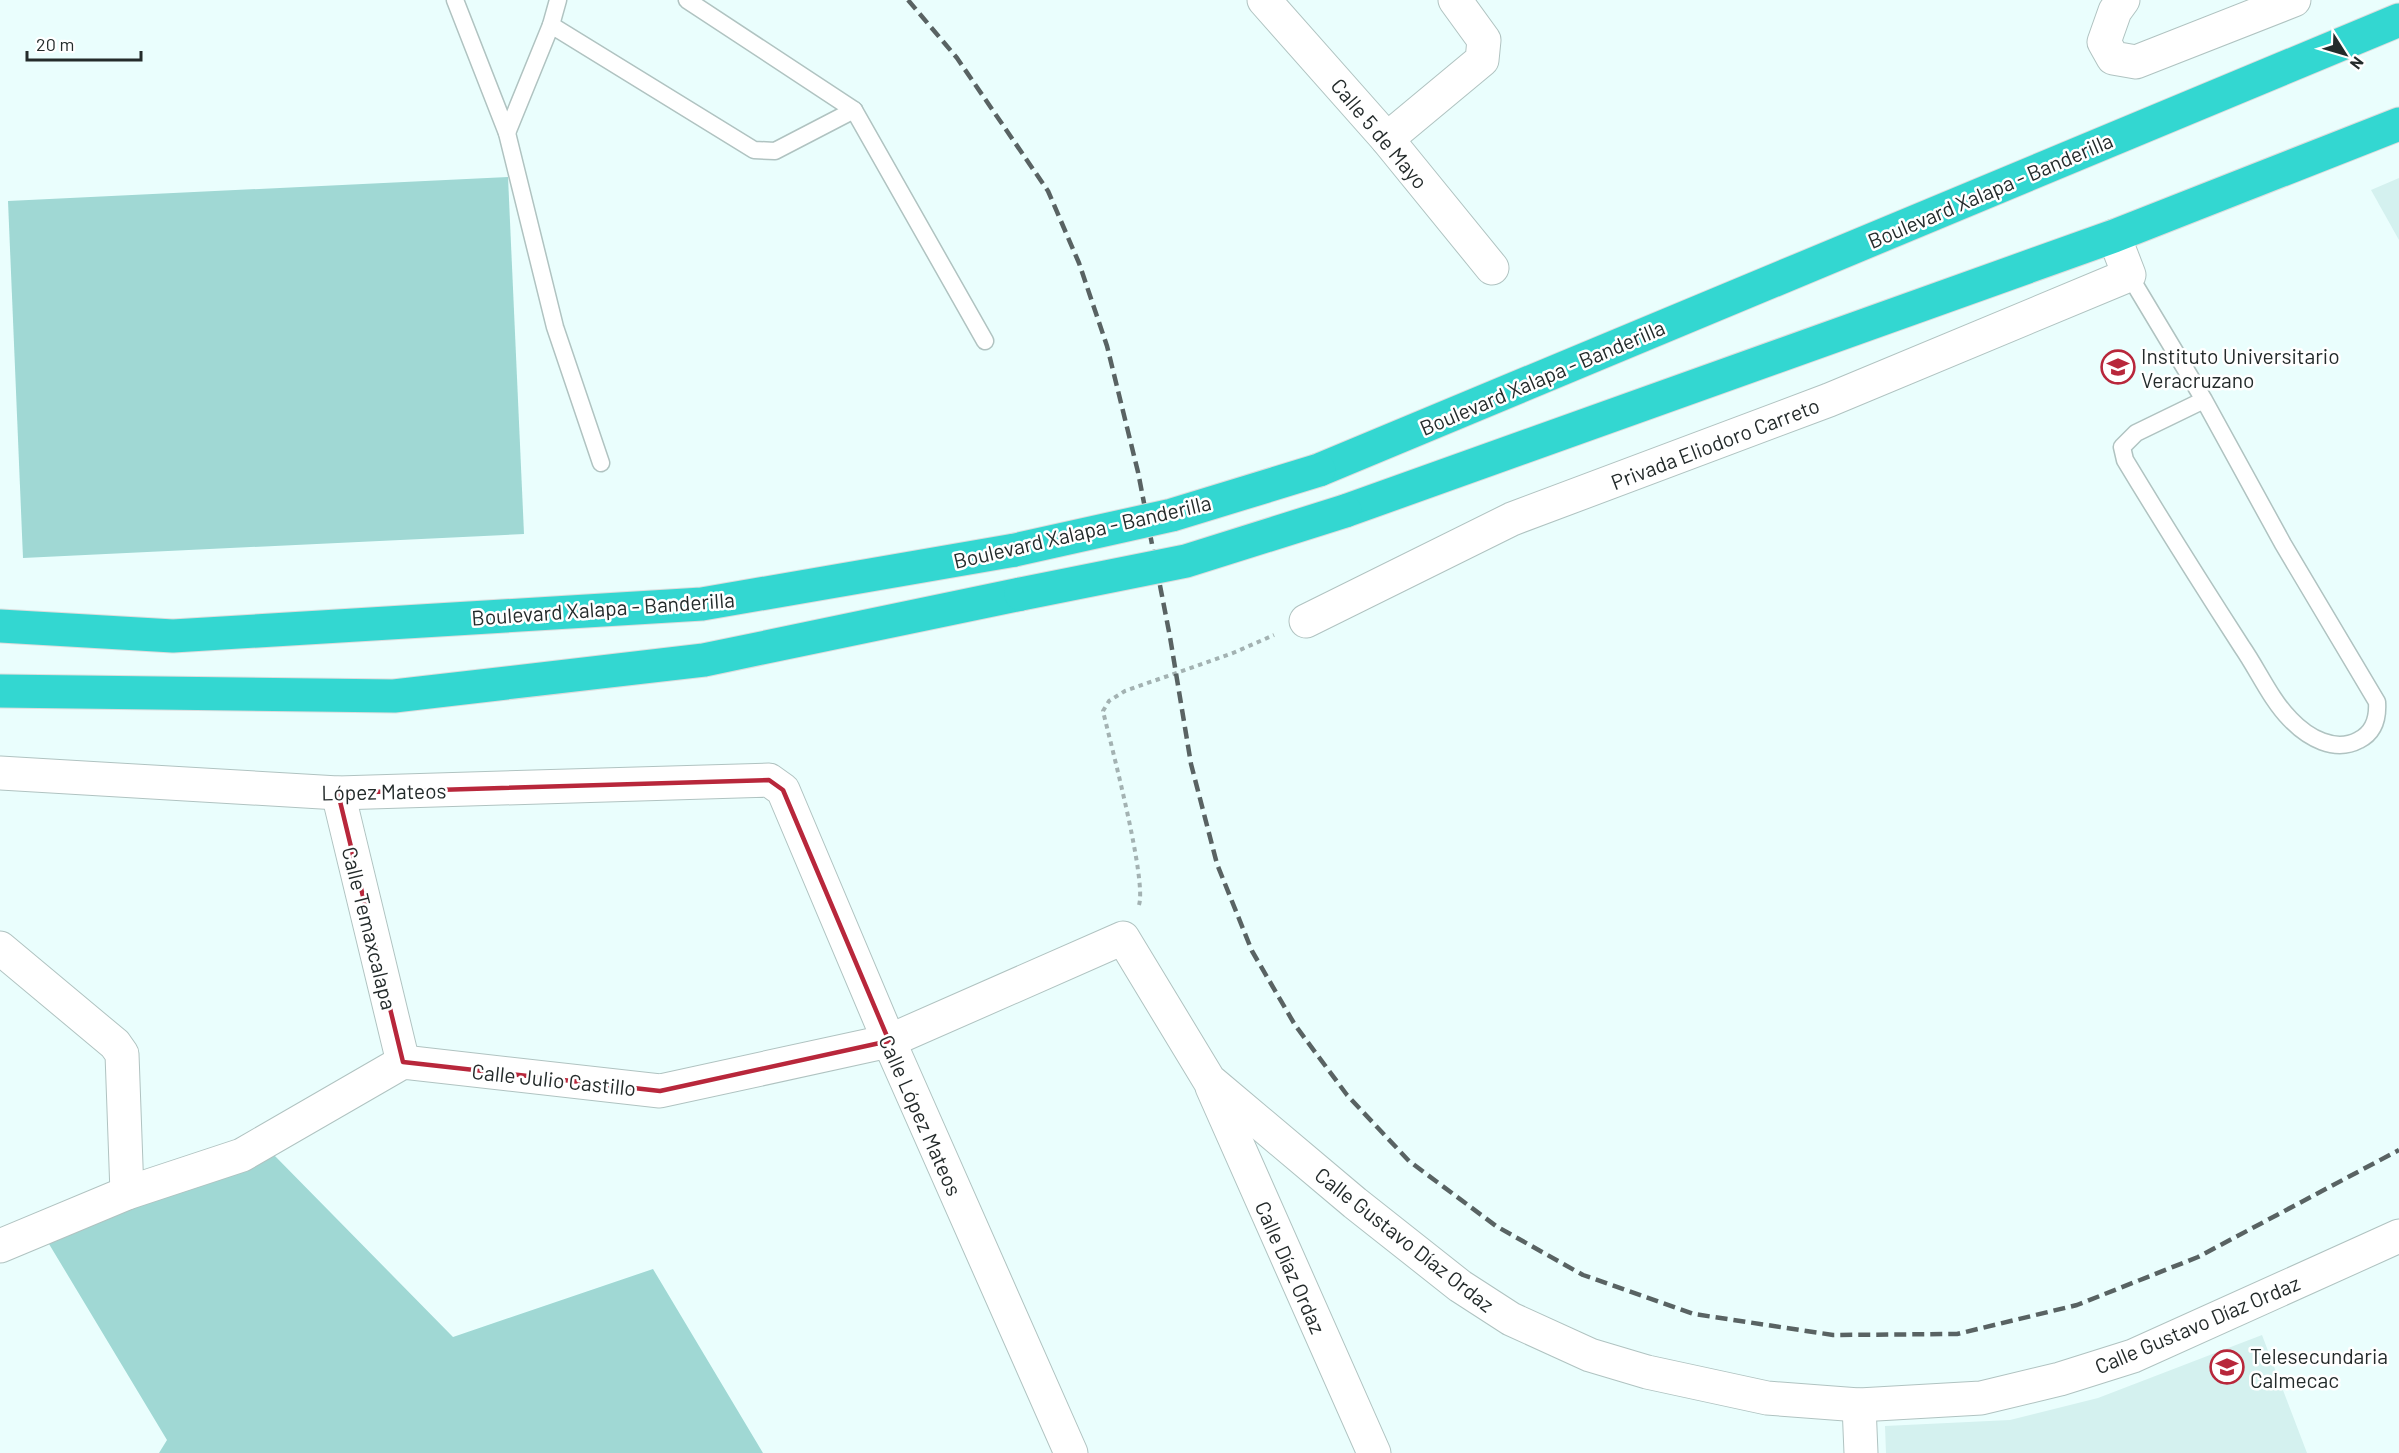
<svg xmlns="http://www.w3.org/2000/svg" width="2399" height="1453" viewBox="0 0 2399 1453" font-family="Barlow,sans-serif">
  <rect width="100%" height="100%" fill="#eafefd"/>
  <!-- built -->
  <g fill="#d4f1ef">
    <path d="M2399,178v62l-28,-50z"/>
    <path d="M2262,1335l45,118h-421l-1,-27 125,-6 88,-22z"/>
  </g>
  <!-- green -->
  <g fill="#a0d8d4">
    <path d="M508,177l16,357 -501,24 -15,-357z"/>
    <path d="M273,1154l180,183 200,-68 110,184h-604l8,-13 -121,-201z"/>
  </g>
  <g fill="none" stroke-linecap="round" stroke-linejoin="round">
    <defs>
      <g id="lane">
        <path d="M455,0l52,133 48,194 46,136"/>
        <path d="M687,0l167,110"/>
        <path d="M551,25l7,-25"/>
        <path d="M507,133l44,-108 203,125 21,1 79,-41 131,231"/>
        <path d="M2129,275l75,125 79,144 94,158c1,15 -2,30 -18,38 -24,13 -51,-2 -69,-21 -19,-19 -32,-49 -48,-72 -40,-62 -79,-124 -117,-187l-3,-13 14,-14 68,-33"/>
      </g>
      <g id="street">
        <path d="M1264,0l123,139 105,129"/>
        <path d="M2123,0l-8,11 -11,31 9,16 23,4 158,-62"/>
        <path d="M1387,139l95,-79 2,-20 -29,-40"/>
        <path d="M1306,621l206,-102 317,-119 300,-125 -15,-39"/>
        <path d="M0,773l338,20 431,-13 14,10 106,251 182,412"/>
        <path d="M338,793l65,269"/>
        <path d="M0,948l115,96 7,10 5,139"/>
        <path d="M1212,1087l162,366"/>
        <path d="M0,1246l127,-53 115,-38 161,-93 257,29 229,-50 234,-103 86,142 146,123 105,83 51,33 79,36 57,17 120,26 92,7 122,-7 79,-19 73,-23 266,-120"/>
        <path d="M1859,1405l2,48"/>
      </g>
      <g id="highway">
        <path d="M1319,470l1080,-450"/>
        <path d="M1345,511l769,-275 285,-112"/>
        <path d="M0,626l173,10 529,-32 313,-54"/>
        <path d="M0,691l394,5 310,-36 317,-66"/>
      </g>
    </defs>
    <!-- lane casing -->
    <use href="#lane" stroke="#b0c3c1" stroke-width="19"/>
    <!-- street casing -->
    <use href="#street" stroke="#b0c3c1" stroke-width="35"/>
    <!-- highway casing -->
    <use href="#highway" stroke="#dcdddd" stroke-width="35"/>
    <!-- path -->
    <path stroke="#a3b2b2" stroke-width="4" stroke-dasharray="4.5 4.5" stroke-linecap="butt" d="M1139,905c8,-25 -28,-160 -36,-194l6,-10 16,-10 108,-38 41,-18"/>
    <!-- lane -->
    <use href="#lane" stroke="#fff" stroke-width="16"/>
    <!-- street -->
    <use href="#street" stroke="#fff" stroke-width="33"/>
    <!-- highway -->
    <use href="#highway" stroke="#33d7d1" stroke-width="33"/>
    <!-- rail -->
    <path stroke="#596363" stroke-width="4.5" stroke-dasharray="12 6" stroke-linecap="butt" d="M908,0l49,58 91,133 31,72 28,83 31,126 32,165 21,127 26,100 35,87 43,74 52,70 62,66 87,65 87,49 111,39 139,21 124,-1 120,-29 121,-48 201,-107"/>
    <defs>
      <g id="highway-bridge">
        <path d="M1015,550l157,-35 147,-45"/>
        <path d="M1021,594l165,-33 159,-50"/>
      </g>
    </defs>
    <!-- highway-bridge casing -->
    <use href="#highway-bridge" stroke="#dcdddd" stroke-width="35" stroke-linecap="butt"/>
    <!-- highway-bridge -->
    <use href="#highway-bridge" stroke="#33d7d1" stroke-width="33"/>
  </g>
  <!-- marked area -->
  <path fill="none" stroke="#b8273b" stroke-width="4.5" stroke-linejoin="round" d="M769,780l14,10 106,251 -229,50 -257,-29 -65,-269z"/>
  <!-- icons -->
  <defs>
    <symbol id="university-ring" viewBox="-11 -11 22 22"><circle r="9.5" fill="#fff" stroke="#b8273b" stroke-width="1.5"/><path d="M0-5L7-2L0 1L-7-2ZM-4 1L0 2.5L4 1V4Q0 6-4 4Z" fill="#b8273b"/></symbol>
    <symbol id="school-ring" viewBox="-11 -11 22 22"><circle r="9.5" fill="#fff" stroke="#b8273b" stroke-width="1.5"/><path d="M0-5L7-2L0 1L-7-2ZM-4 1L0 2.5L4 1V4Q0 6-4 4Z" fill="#b8273b"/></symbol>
  </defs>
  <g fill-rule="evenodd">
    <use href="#university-ring" x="2099" y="348" width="38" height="38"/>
    <use href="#school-ring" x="2208" y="1348" width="38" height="38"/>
  </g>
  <g text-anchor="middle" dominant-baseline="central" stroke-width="5" stroke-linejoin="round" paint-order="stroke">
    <!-- street labels -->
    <g font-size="21" fill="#242b2b" stroke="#fff">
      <text transform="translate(1380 133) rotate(50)">Calle 5 de Mayo</text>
      <text transform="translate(1990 190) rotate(-23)">Boulevard Xalapa - Banderilla</text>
      <text transform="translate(1542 377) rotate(-23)">Boulevard Xalapa - Banderilla</text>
      <text transform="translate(1715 443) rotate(-21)">Privada Eliodoro Carreto</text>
      <text transform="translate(1082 531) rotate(-13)">Boulevard Xalapa - Banderilla</text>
      <text transform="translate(603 608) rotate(-4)">Boulevard Xalapa - Banderilla</text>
      <text transform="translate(384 791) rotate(-1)">López Mateos</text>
      <text transform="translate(370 928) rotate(76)">Calle Temaxcalapa</text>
      <text transform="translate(554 1079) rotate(6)">Calle Julio Castillo</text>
      <text transform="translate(921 1115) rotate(66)">Calle López Mateos</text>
      <text transform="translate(1405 1239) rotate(38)">Calle Gustavo Díaz Ordaz</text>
      <text transform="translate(1291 1267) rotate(66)">Calle Díaz Ordaz</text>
      <text transform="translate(2197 1324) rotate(-23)">Calle Gustavo Díaz Ordaz</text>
    </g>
    <!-- poi labels -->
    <g font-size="21" fill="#242b2b" stroke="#fff" text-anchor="start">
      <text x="2141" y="355">Instituto Universitario<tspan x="2141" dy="24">Veracruzano</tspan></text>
      <text x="2250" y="1355">Telesecundaria<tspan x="2250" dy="24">Calmecac</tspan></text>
    </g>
  </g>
  <!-- north arrow -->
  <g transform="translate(2345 54) rotate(127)" stroke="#ffffff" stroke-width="4.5" paint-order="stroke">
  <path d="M0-4.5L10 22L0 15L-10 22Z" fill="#242b2b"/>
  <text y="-9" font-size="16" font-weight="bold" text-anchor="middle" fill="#242b2b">N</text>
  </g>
  <!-- scale -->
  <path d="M27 51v9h114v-9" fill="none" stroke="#242b2b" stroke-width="3"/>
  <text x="36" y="51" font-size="18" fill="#242b2b" stroke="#ffffff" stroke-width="4.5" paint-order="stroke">20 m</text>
</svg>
